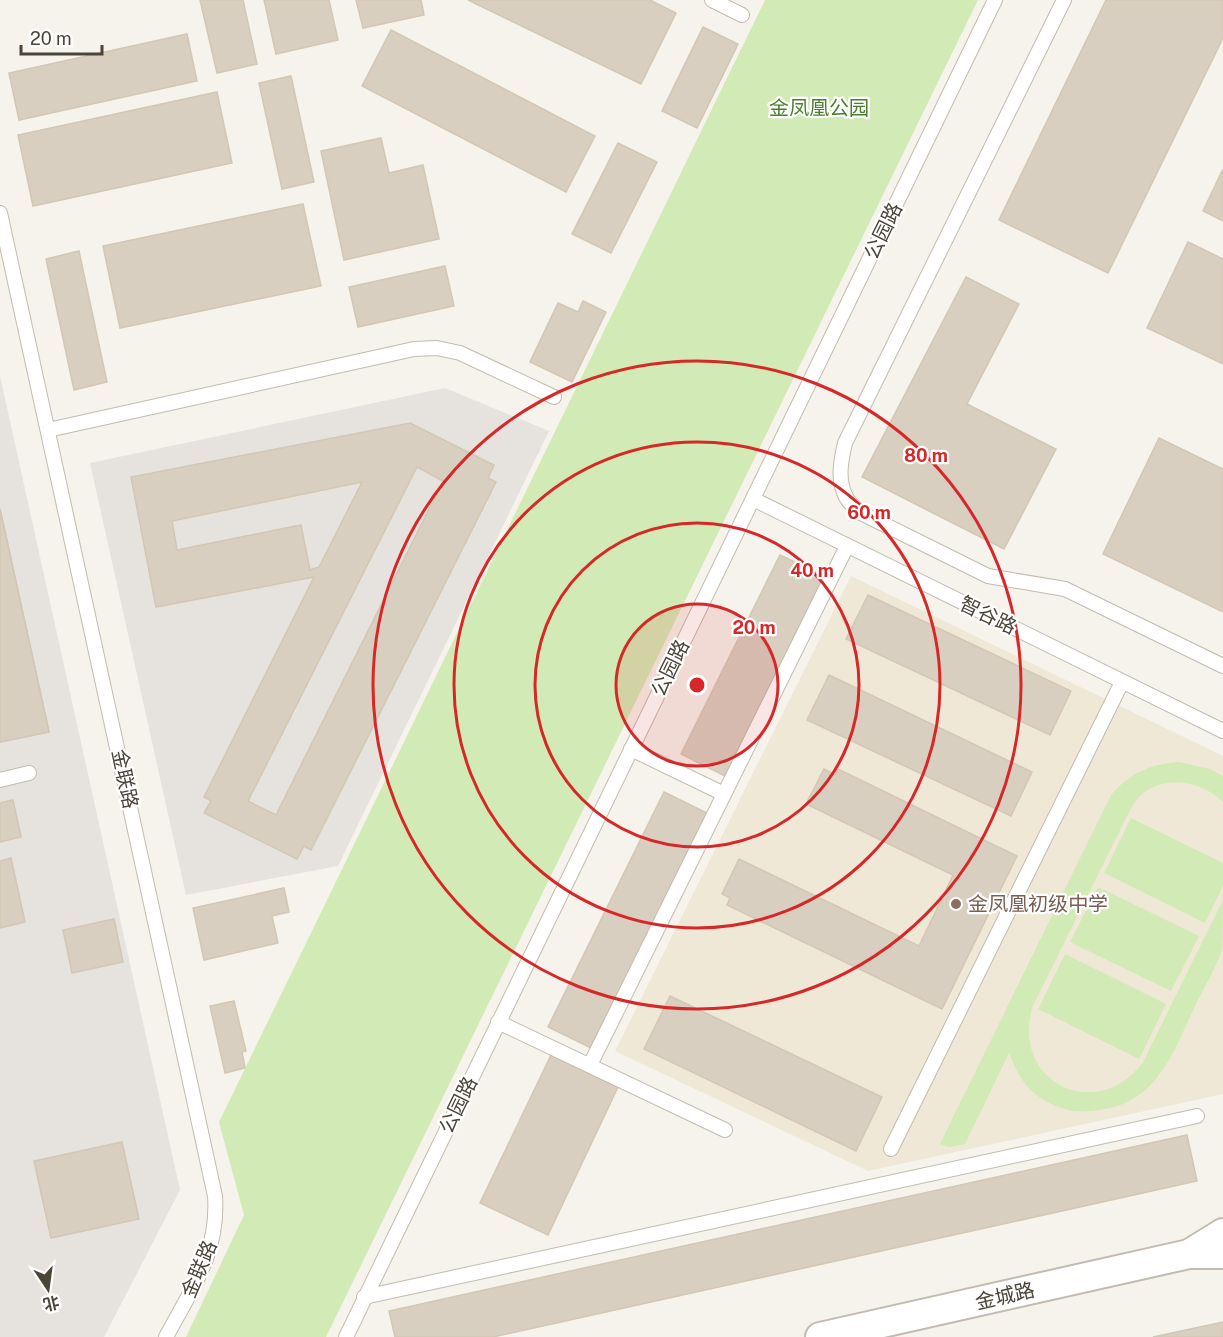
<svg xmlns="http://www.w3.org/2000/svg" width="1223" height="1337" viewBox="0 0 1223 1337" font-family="'Public Sans','Noto Sans SC',sans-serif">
  <rect width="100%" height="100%" fill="#f6f3ec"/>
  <!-- industrial -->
  <g fill="#e6e2dd">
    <path d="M0,376l180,814 -76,147h-104z"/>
    <path d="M445,388l104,43 -211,435 -152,29 -96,-432z"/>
  </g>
  <!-- education -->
  <path fill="#efe8d6" d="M851,576l372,180v338l-355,77 -253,-120z"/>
  <!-- green -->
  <g fill="#d2eab5">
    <path d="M765,0h213l-652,1337h-140l58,-122 -25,-93z"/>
    <path d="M1179,762l31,7 13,7v26c-21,-22 -62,-29 -85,-4 -5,6 -9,14 -12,20l-94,190c-21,75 66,116 111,54l80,-162c0,14 0,38 -1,50 -7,20 -19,39 -28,58 -19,40 -34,86 -80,99 -15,4 -31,6 -46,3 -34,-10 -47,-26 -59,-57l-44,91 -16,3 -9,-3 171,-349c19,-22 39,-31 68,-33z"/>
    <path d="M1131,818l92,45v23l-18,37 -101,-50z"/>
    <path d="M1098,887l101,49 -28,55 -101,-49z"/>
    <path d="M1065,954l101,50 -27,55 -101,-50z"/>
  </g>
  <!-- building -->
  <g fill="#d8cfc1" stroke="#d3c7b4" stroke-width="1.5" fill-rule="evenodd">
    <path d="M200,0h43l14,64 -40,9z"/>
    <path d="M264,0h65l9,40 -62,14z"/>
    <path d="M356,0h65l3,15 -61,13z"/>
    <path d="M468,0h182l26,13 -35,71z"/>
    <path d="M1106,0h117v38l-115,235 -109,-53z"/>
    <path d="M703,27l35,17 -41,84 -35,-17z"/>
    <path d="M391,30l204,106 -29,56 -204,-106z"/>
    <path d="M187,34l10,47 -178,39 -10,-47z"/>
    <path d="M291,76l23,106 -32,7 -23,-106z"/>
    <path d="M217,92l15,71 -199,43 -15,-71z"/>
    <path d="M381,138l8,35 34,-8 16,74 -95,21 -23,-109z"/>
    <path d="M618,143l39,19 -46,91 -39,-19z"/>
    <path d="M1223,169v52l-20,-10z"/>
    <path d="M303,204l18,82 -201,42 -17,-82z"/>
    <path d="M1188,242l35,17v105l-76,-36z"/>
    <path d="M79,251l28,131 -33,8 -28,-131z"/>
    <path d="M445,266l9,40 -96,21 -9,-40z"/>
    <path d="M966,277l53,27 -52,100 89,45 -52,100 -142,-72z"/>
    <path d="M583,301l23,11 -34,70 -42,-20 28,-59 20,9z"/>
    <path d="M410,423l84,42 -6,13 8,4 -185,368 -7,-4 -7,13 -93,-46 7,-12 -7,-4 110,-220 -158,30 -25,-130zM417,467l26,14 -167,334 -28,-14zM362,482l-43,85 -9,3 -9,-45 -124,25 -5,-29z"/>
    <path d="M1159,438l64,31v143l-120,-58z"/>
    <path d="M0,509l49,223 -49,10z"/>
    <path d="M0,509l49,223 -49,10z"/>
    <path d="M780,555l44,21 -99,200 -44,-22z"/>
    <path d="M868,595l203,96 -21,44 -204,-96z"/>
    <path d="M829,675l203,97 -21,44 -204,-96z"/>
    <path d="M824,769l11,6 3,-6 179,87 -75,153 -215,-104 3,-7 -8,-4 17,-35 180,87 34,-71 -147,-71z"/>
    <path d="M664,792l43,21 -116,235 -43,-21z"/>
    <path d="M13,800l8,37 -21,5v-39z"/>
    <path d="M11,858l14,64 -25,6v-67z"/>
    <path d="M284,888l5,24 -17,4 6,27 -74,17 -11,-52z"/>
    <path d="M114,919l9,43 -51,11 -9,-43z"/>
    <path d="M670,996l212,101 -26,54 -212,-102z"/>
    <path d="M234,1001l12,50 -4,1 3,16 -20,5 -15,-67z"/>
    <path d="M551,1055l67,32 -70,148 -68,-32z"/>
    <path d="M1187,1135l10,46 -704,156h-98l-6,-26z"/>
    <path d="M122,1142l17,77 -88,19 -17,-77z"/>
    <path d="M1223,1322v15h-70z"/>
  </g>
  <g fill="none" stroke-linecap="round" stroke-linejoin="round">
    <defs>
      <g id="lane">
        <path d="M712,0l30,15"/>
        <path d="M1064,0l-219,443c-4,17 -8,37 1,54 2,5 9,10 13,15l129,64 77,13 158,77"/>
        <path d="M0,213l215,983c4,57 -23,92 -49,141"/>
        <path d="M48,430l366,-81 23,-1 23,5 94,44"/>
        <path d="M753,499l470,232"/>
        <path d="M631,749l93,45"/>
        <path d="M0,780l29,-7"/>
        <path d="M498,1022l227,108"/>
        <path d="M590,1065l257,-519"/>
        <path d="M891,1149l231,-467"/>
        <path d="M364,1297l833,-181"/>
        <path d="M346,1337l649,-1337"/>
      </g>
      <g id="street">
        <path d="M1223,1233l-34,21h34"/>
        <path d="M820,1337l369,-83"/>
      </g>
    </defs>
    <!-- lane casing -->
    <use href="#lane" stroke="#c2bbae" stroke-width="16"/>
    <!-- street casing -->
    <use href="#street" stroke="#c2bbae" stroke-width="32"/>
    <!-- lane -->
    <use href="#lane" stroke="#fff" stroke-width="14"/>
    <!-- street -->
    <use href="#street" stroke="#fff" stroke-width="28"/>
  </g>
  <!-- distance rings -->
  <circle cx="697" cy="685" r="81" fill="#d62828" fill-opacity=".12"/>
  <g fill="none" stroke="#d62828" stroke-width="3">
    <circle cx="697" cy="685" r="81"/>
    <circle cx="697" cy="685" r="162"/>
    <circle cx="697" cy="685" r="243"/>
    <circle cx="697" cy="685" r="324"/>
  </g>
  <!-- markers -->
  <circle fill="#8d6e63" stroke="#fff" stroke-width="2" cx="956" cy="904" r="6"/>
  <g text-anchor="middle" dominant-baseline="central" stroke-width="4.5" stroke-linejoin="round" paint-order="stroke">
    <!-- park labels -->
    <g font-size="20" fill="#4a7f2a" stroke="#fff">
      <text x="819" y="108">金凤凰公园</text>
    </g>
    <!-- street labels -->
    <g font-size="20" fill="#4b4439" stroke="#fff">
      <text transform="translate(883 231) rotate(-64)">公园路</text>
      <text transform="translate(988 615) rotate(26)">智谷路</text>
      <text transform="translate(670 668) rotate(-64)">公园路</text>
      <text transform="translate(125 779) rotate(78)">金联路</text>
      <text transform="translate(458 1105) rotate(-64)">公园路</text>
      <text transform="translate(199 1269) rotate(-67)">金联路</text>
      <text transform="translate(1005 1296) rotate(-13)">金城路</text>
    </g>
    <!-- education labels -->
    <g font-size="20" fill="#785e54" stroke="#fff" text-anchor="start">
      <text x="968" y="904">金凤凰初级中学</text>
    </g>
  </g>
  <circle cx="697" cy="685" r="9" fill="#d62828" stroke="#fff" stroke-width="3"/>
  <g font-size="18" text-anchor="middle" font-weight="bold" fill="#d62828" stroke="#fff" stroke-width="4.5" stroke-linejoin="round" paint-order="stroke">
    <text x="926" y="462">80 m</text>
    <text x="869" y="519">60 m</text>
    <text x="812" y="577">40 m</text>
    <text x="754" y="634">20 m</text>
  </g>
  <!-- north arrow -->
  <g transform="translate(48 1289) rotate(167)" stroke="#ffffff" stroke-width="4.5" paint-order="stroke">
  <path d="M0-4.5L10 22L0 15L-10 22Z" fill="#4b4439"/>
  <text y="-9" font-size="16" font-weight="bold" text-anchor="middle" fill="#4b4439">北</text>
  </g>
  <!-- scale -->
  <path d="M21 45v9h81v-9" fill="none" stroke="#4b4439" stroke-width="3"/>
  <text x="30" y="45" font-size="18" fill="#4b4439" stroke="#ffffff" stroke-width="4.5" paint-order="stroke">20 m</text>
</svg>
